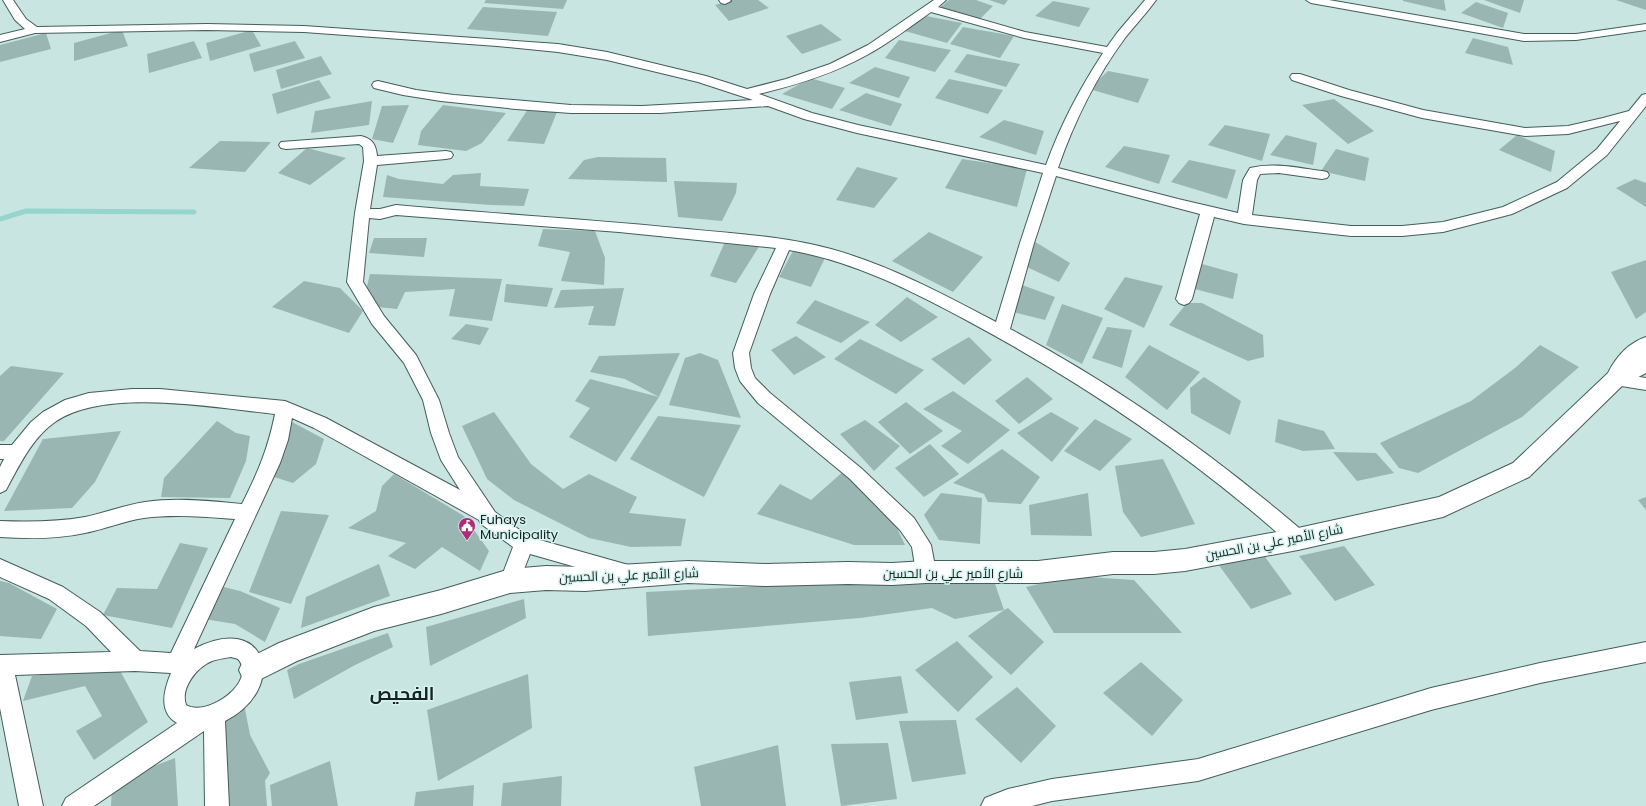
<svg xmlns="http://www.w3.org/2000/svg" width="1646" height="806" viewBox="0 0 1646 806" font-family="Poppins,Cairo,sans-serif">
  <rect width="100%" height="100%" fill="#c8e5e1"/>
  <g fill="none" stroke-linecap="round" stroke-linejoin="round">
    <!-- stream -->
    <path stroke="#95d5cd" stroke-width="5" d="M0,219l26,-8 168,1"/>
  </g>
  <!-- building -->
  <g fill="#9ab6b2">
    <path d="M486,0h81l-4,9 -79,-6z"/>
    <path d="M732,0h26l11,8 -40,13 -14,-16z"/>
    <path d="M949,0h27l17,6 -13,13 -41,-11z"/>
    <path d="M989,0h19l-4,5z"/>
    <path d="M1403,0h41l2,11 -43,-10z"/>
    <path d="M1484,0h40l-4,13z"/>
    <path d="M1616,0h30v10z"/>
    <path d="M1053,1l37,7 -11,19 -44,-11z"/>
    <path d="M1476,2l32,11 -5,15 -42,-15z"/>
    <path d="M483,7l74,5 -9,24 -81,-7z"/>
    <path d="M926,16l36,7 -15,20 -42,-12z"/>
    <path d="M821,24l21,16 -40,14 -16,-18z"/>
    <path d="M963,27l51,9 -14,22 -50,-14z"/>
    <path d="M122,30l6,16 -54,15v-18z"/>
    <path d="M252,30l9,16 -51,15 -4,-18z"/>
    <path d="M46,33l5,16 -51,13v-17z"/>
    <path d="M1473,38l35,9 5,18 -48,-12z"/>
    <path d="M899,40l52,10 -16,22 -50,-14z"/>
    <path d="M194,41l8,17 -53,15 -2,-19z"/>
    <path d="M295,41l10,17 -51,14 -5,-18z"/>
    <path d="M967,54l53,10 -14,23 -52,-15z"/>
    <path d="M321,56l11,18 -51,15 -5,-19z"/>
    <path d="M875,67l35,10 -11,21 -50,-15z"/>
    <path d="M1108,71l41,8 -11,24 -49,-14z"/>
    <path d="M810,78l35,10 -13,21 -50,-15z"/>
    <path d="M949,79l54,11 -15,24 -53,-16z"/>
    <path d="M319,80l12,18 -54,16 -5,-20z"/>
    <path d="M866,93l36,11 -11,22 -52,-16z"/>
    <path d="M1334,99l40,32 -26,13 -46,-39z"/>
    <path d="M372,101l-3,24 -58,8 4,-22z"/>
    <path d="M409,105l-16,38 -21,-4 10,-33z"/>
    <path d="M443,105l63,8 -24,30 -16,8 -48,-6 3,-14z"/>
    <path d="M528,109l29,3 -13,32 -37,-3z"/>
    <path d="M1004,120l40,11 -8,24 -57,-18z"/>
    <path d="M1225,125l45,9 -8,27 -54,-16z"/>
    <path d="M1286,135l31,8 -4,22 -43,-10z"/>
    <path d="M1517,135l38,16 -4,21 -52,-22z"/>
    <path d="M220,141l51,1 -26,30 -56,-4z"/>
    <path d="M1124,146l46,9 -11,29 -54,-17z"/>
    <path d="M307,148l39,10 -36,27 -32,-12z"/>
    <path d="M1336,149l33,9 -4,23 -44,-10z"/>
    <path d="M598,157l68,1 1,24 -99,-3 16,-19z"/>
    <path d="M962,159l65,10 -10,38 -72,-19z"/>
    <path d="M1189,160l47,10 -9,29 -56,-17z"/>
    <path d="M857,167l41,11 -24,30 -38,-8z"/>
    <path d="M481,173l-1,13 49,3 -5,17 -33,-1 -108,-8 4,-22 12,4 44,5 10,-9z"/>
    <path d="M1635,179l11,4v24l-30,-19z"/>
    <path d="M674,181l63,2 -1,10 -14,28 -44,-4z"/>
    <path d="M543,229l52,2 10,27 -1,27 -43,-4 9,-29 -32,-6z"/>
    <path d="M929,232l54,25 -30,35 -61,-31z"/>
    <path d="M374,238h53l-3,19 -55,-4z"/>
    <path d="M1032,240l38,23 -11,19 -32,-15z"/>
    <path d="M724,244l36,1 -24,38 -26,-7z"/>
    <path d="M794,249l31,9 -14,29 -32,-10z"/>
    <path d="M1646,260v52l-10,7 -25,-47z"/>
    <path d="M1202,264l36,10 -5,25 -42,-11z"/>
    <path d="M370,274l132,5 -10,42 -43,-5 6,-27 -50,3 -8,17 -19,-2 -12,-17z"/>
    <path d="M1125,277l38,9 -19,42 -40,-19z"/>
    <path d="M304,281l36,7 23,23 -14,22 -77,-26z"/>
    <path d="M506,284l47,4 -6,19 -43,-5z"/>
    <path d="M1022,285l33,12 -10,23 -32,-8z"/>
    <path d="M624,288l-9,38 -27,-1 6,-19 -40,2 7,-18z"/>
    <path d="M907,297l31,20 -37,25 -26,-17z"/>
    <path d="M815,300l55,22 -29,21 -45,-20z"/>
    <path d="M1187,303h15l61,32 1,22 -16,4 -79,-36z"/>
    <path d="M1062,304l41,14 -21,46 -36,-19z"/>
    <path d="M466,324l23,4 -9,17 -29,-6z"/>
    <path d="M1107,327l25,3 -10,38 -30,-10z"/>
    <path d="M796,336l30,21 -32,18 -23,-25z"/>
    <path d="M969,337l23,23 -28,25 -33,-26z"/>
    <path d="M860,339l64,31 -28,24 -62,-35z"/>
    <path d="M1149,345l51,27 -33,38 -42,-33z"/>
    <path d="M1540,345l39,22 -57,50 -104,56 -19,-5 -19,-25 91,-42 44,-33z"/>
    <path d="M680,353l-21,44 -34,-18 -35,-7 9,-16z"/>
    <path d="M700,353l18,7 23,58 -72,-13 16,-47z"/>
    <path d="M11,366l53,7 -60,68h-4v-65z"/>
    <path d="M1027,377l26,22 -34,25 -24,-23z"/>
    <path d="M1204,377l37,24 -11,34 -39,-22 -1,-25z"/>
    <path d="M590,379l69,18 -43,65 -47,-25 21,-29 -15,-7z"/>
    <path d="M953,391l57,39 -42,34 -27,-18 21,-15 -39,-22z"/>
    <path d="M906,402l37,29 -33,23 -32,-32z"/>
    <path d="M494,412l37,52 32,25 26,-15 48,23 -8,16 57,6 -5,27 -50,1 -42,-9 -75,-38 -27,-21 -25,-53z"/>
    <path d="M1051,412l28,16 -27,34 -35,-29z"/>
    <path d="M658,416l83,9 -37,72 -74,-38z"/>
    <path d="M1095,419l37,20 -32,32 -36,-20z"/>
    <path d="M1278,419l46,12 11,18 -32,2 -28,-9z"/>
    <path d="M865,420l35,26 -26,25 -34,-37z"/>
    <path d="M217,421l19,12 14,3 -4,25 -16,37 -69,-1 3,-19z"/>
    <path d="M292,422l32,17 -8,25 -23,19 -22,-7z"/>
    <path d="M121,431l-26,51 -23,26 -68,3 39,-72z"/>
    <path d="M930,444l29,30 -35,23 -29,-29z"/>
    <path d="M1002,449l38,28 -19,27 -33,-2 -4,-8 -31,-11z"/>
    <path d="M1333,452l43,1 18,20 -37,8z"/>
    <path d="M1163,459l32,65 -54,13 -18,-25 -8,-46z"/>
    <path d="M845,470l50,54 10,21h-51l-97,-31 23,-30 31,16z"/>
    <path d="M394,474l70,42 25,35 -9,20 -38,-24 -27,22 -27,-13 18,-13 -58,-15 28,-17 6,-25z"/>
    <path d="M941,493l41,5 -2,46 -41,-4 -15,-25z"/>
    <path d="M1088,493l4,43 -61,-1 -2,-30z"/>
    <path d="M1646,497v13l-8,-10z"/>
    <path d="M281,511l48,4 -38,89 -42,-12z"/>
    <path d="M180,543l28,5 -36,80 -69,-13 14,-27 40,1z"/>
    <path d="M1344,546l31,39 -40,16 -36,-45z"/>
    <path d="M1263,554l29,40 -41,15 -33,-45z"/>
    <path d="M379,564l11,32 -89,32 5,-31z"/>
    <path d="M1074,576l60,4 48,53h-128l-28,-46z"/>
    <path d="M993,578l11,32 4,-2 36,34 -33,33 -43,-39 36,-26 -49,9 -23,-11 -72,10 -212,18 -2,-44 179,-9z"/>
    <path d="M0,581l9,2 48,26 -16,30 -41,-3z"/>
    <path d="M220,586l20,5 40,17 -15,34 -30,-18 -31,-5z"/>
    <path d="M524,599l2,19 -96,48 -4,-39z"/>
    <path d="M388,633l5,14 -38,18 -61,34 -7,-29 12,-6z"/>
    <path d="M957,641l36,36 -35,35 -43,-42z"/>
    <path d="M1141,662l42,38 -31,36 -49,-43z"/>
    <path d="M118,667l30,55 -54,38 -18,-29 26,-15 -17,-30 -62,15 9,-25z"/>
    <path d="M528,674l4,54 -94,53 -11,-71z"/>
    <path d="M901,676l7,37 -52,7 -7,-38z"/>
    <path d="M1017,687l39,39 -35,37 -46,-44z"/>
    <path d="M244,704l6,31 20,38 -5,8 2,25h-43l-5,-82z"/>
    <path d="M956,720l10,54 -54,8 -13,-61z"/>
    <path d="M888,743l9,56 -56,7 -10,-62z"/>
    <path d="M778,745l8,61h-85l-7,-39z"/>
    <path d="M175,758l3,48h-67l1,-24z"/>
    <path d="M330,761l8,45h-66l-2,-21z"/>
    <path d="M562,776l-1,30h-60l2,-23z"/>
    <path d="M474,785l-1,21h-59l2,-14z"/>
  </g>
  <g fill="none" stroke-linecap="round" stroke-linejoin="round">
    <defs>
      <g id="minor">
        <path d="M3,0h10l13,19 11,8 170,-3 97,2 254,18 49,8 99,24 41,13 39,-10 44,-15 38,-19 66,-45h12l-8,7 87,25 82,15 10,-14 28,-33h11c-9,13 -21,25 -31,38 -29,39 -51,84 -67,130l120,31 60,14 5,-33 7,-12c24,-6 48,0 72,3l5,1 2,3 -2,3 -5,1 -43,-6 -19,1 -3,6 -5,35 99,11h51l41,-4 60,-15 54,-25 40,-33 23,-28 -52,13 -43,2 -103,-18 -81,-22 -49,-16 -2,-3 2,-3h8l49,16 74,20 102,18 43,-2 35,-8 26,-7 13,-16 4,-1v12l-39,49 -40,33 -55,26 -69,18 -41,4h-51l-107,-12 -30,-7 -22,82 -3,4 -5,2 -5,-2 -3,-4 24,-85 -144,-38 -22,67 -24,86c106,56 204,126 295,204l3,6 -3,6 -7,2 -7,-2c-98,-88 -206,-161 -323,-224 -56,-30 -115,-60 -179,-71l-19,44 -21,59 2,15 4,10 15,15 92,76 52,49 17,27 5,27 -3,6 -7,3 -7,-3 -3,-6 -4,-25 -12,-17 -50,-51 -92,-76 -18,-22 -5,-13 -2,-15 21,-59 22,-46 -157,-16 -223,-17 -16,4 -11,-1 -6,64 21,34 32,39 23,45 10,33 9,24 37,55 34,25 103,29 3,6 -3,6 -7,3 -95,-27 -13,33 -7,3 -7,-3 -3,-6 13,-34 -32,-23 -2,-4 -165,-92 -22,-10 -4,22 -8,23 -86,186c73,-39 95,40 31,72l4,85h-24l-1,-75 -110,75h-32l4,-8 111,-75c-19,-11 -13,-33 -6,-50l-36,-2 -120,4 28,131h-24l-19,-98v-53l111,-3 -25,-26 -37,-27 -49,-22v-18l63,28 37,25 40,39 31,2 64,-134c-30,-2 -61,-5 -91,-1 -20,3 -39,11 -59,15 -28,6 -56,6 -85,4v-16c29,1 57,1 85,-4 20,-4 39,-12 60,-15 32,-5 65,-1 97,2 16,-32 26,-55 33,-90 -59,-6 -170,-27 -220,8 -23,16 -36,44 -49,68l-6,3v-26l4,-8h-4v-14h12l19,-23 12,-10 22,-12 24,-7 43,-4h28l125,12 41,17 134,72 -19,-30 -10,-27 -8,-33 -19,-37 -32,-39 -25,-42 8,-69 9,-52 -1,-14 -4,-3 -73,5 -5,-1 -2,-3 2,-3 80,-6c12,3 15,9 16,20l69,-5 5,1 2,3 -2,3 -5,1 -69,6 -7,44h10l16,-4c97,9 194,14 291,24 50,5 96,7 144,20 58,16 112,45 165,73l24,-79 23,-70 -186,-40 -53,-14 -36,-13 -108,7h-89l-55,-4 -75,-8 -38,-6 -29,-7 -2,-3 2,-3 4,-1 38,9 38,5 117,10 71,1 111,-6 -55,-18 -91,-22 -49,-8 -61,-6 -193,-14 -97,-2 -172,3 -35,9v-7l25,-6 -10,-9zM931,12l93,26 79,15c-23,35 -43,73 -57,112l-188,-40 -46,-12 -53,-19c37,-9 74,-20 108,-39 22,-12 43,-28 64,-43zM231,657l7,2c20,22 -30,59 -52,46 -6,-17 11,-38 26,-44 6,-2 13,-3 19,-4z"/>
        <path d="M719,0h11l1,1 -6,3 -4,-1z"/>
        <path d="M1306,0h23l195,34h52l70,-10v6l-70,10 -52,1 -213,-38z"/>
        <path d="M1615,373l31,5v12l-37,-6 -2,-5 2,-5z"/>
        <path d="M1646,642v20l-106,21 -109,27 -233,71 -146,20 -20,5h-51l4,-8 23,-9 44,-10 146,-20 233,-71 109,-25z"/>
      </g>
      <path id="tertiary" d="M1646,337v36l-23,12 -94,92 -86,40 -145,33 -113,21 -31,3h-41l-75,9h-112l-34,2 -44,-1 -82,2 -78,-3 -103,8 -39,-1 -36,3 -69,21 -67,17 -77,30 -44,22 -10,-4 -4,-9 4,-9 36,-18 95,-36 67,-17 69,-21 36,-3 39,1 103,-6 78,3 82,-2 44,1 34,-2h112l75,-9h41l31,-3 113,-21 141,-31 74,-34 95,-90c8,-16 20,-30 38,-36z"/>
    </defs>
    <!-- minor casing -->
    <use href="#minor" stroke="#445d5a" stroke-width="2"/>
    <!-- tertiary casing -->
    <use href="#tertiary" stroke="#445d5a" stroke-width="2"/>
    <!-- minor -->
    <use href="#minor" fill="#fff" fill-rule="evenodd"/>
    <!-- tertiary -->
    <use href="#tertiary" fill="#fff" fill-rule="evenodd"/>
  </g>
  <!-- icons -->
  <defs>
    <symbol id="civic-pin" viewBox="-11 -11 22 30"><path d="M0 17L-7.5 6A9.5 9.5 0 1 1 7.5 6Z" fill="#ab2c7b" stroke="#d5f3ef"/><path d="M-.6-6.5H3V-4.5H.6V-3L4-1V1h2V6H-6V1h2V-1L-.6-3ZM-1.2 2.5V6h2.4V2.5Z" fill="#fff"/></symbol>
  </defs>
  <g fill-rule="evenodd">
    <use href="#civic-pin" x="457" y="516" width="20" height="27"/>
  </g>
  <g text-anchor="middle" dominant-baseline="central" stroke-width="3" stroke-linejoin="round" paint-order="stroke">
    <!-- poi labels -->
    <g font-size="13" fill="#182321" stroke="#d5f3ef" text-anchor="start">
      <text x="480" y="519">Fuhays<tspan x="480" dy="15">Municipality</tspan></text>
    </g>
    <!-- street labels -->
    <g font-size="13" fill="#182321" stroke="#d5f3ef">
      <text transform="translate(1274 542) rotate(-11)">شارع الأمير علي بن الحسين</text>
      <text x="953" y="573">شارع الأمير علي بن الحسين</text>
      <text transform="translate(629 575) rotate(-2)">شارع الأمير علي بن الحسين</text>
    </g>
    <!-- near-quarter labels -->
    <g font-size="18" font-weight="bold" fill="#182321" stroke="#d5f3ef">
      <text x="402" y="693">الفحيص</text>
    </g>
  </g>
</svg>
